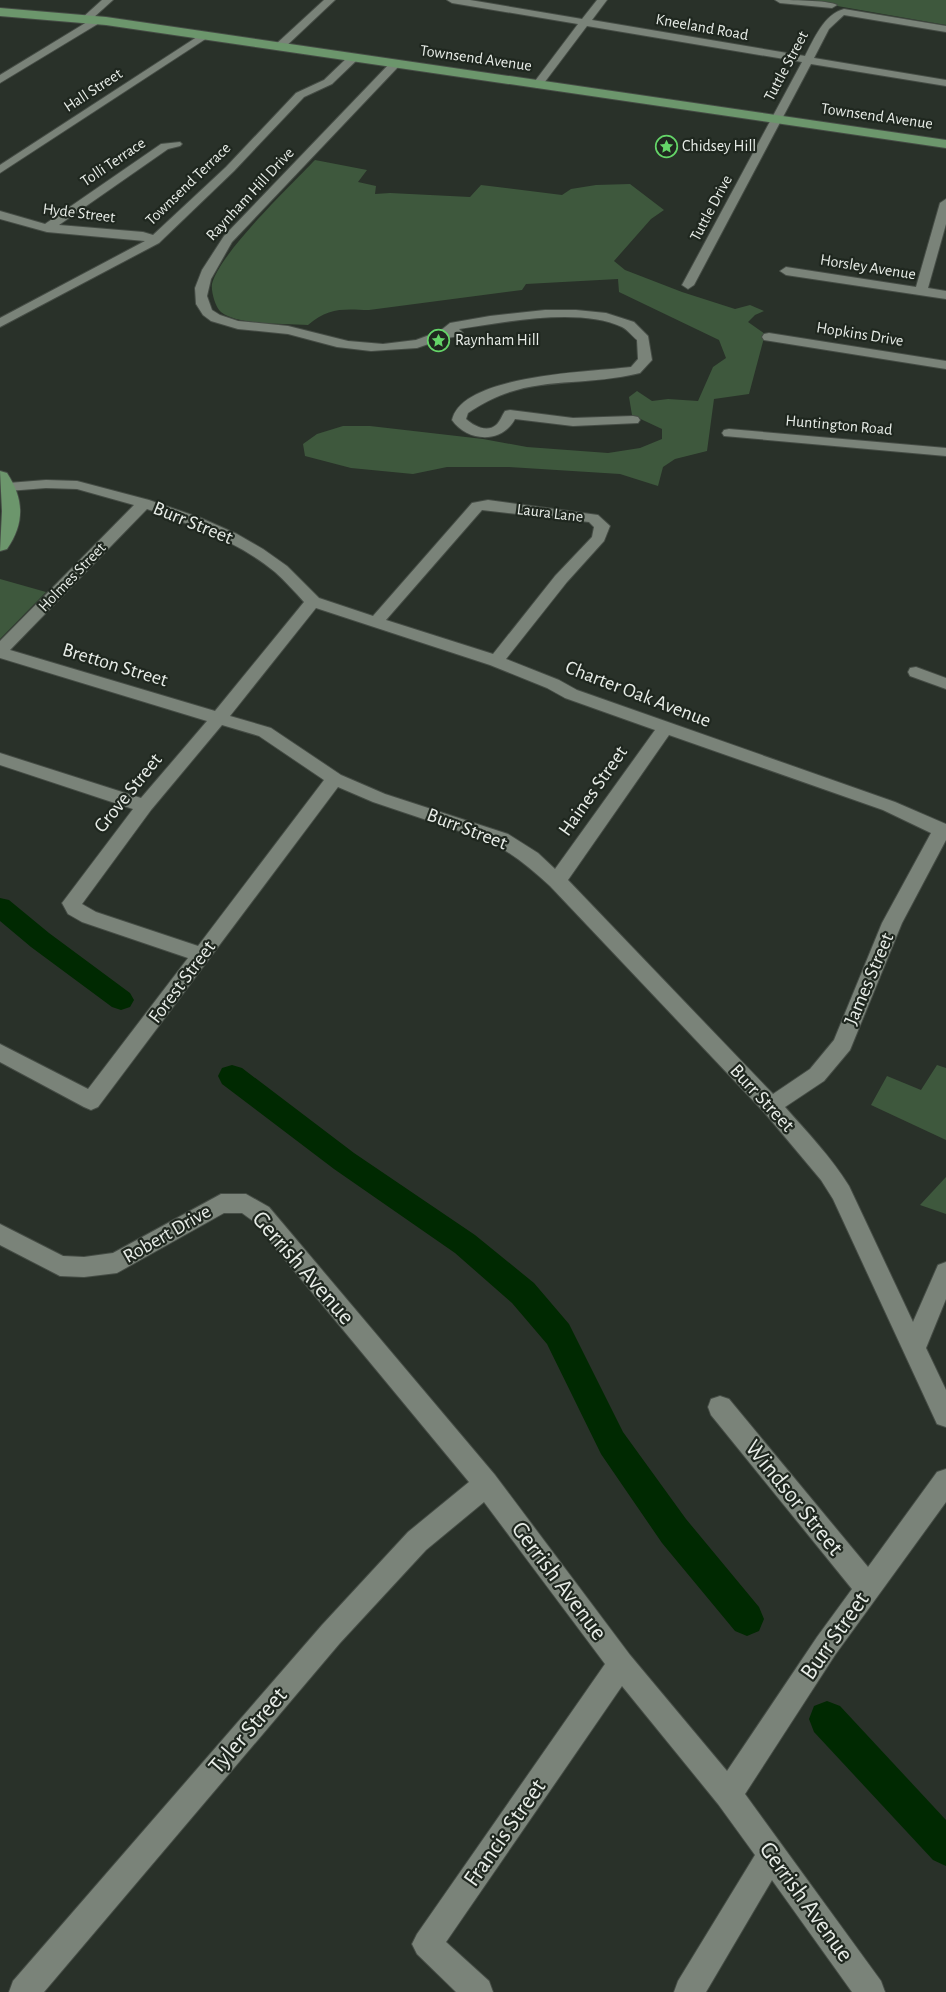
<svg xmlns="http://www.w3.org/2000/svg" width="946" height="1992" viewBox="0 0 946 1992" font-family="'Alegreya Sans',sans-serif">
  <rect width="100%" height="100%" fill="#293129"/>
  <!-- green -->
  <g fill="#3e583d">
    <path d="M803,0h143v25z"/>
    <path d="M315,160l52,10 -9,12 18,4 -1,8 15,-1 80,4 11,-12 81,10 9,-6 25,-4 34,-1 34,26 -13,9 -37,42 11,9 57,22 53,17 15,-4 14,6 -9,4 -7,7 17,12 -16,60 -35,5 -7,52 -32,8 -12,8 -5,19 -38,-12 -111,-7h-62l-34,7 -62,-6 -46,-12 -2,-12 14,-10 26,-8h27l113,13 44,8 81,6 32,-5 22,-9v-10l-30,-14 -3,-18 8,-6 15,10 16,-2 30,2 15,-34 13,-9 -7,-18 -100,-48 -1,-13 -92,5 -4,6 -153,20c-25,-1 -41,-3 -61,15 -23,-2 -69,1 -87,-13 -6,-5 -10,-21 -9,-28 7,-30 79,-99 103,-124z"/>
    <path d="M0,579l46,13 -46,47z"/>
    <path d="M937,1065l9,3v72l-75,-35 16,-29 34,14z"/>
    <path d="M946,1177v37l-26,-9z"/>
  </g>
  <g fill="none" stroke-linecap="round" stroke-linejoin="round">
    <!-- river -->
    <g fill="#002901" fill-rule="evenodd">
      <path d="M0,898l9,2 40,33 81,60 4,7 -4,7 -9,3 -9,-3 -81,-60 -31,-26z"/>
      <path d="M232,1065l10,3 112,85 121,82 59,48 35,41 54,108 63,87 73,88 5,12 -5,12 -12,5 -12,-5 -73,-88 -61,-89 -54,-110 -35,-41 -57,-50 -121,-84 -112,-85 -4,-8 4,-8z"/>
      <path d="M827,1701l13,5 106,114v46l-13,-6 -119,-128 -5,-13 5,-13z"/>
    </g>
    <defs>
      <g id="minor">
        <path d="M102,0h11l-20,18h8v4l-101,61v-8l87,-53 -6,-3z"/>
        <path d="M324,0h11l-52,49h-8l-1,-2 1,-2z"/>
        <path d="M447,0h23l112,19 15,-19h10l-15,20 213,36c9,-17 19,-42 39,-47l102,17v6l-102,-17 -15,14 -15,29 132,22v6l-135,-22 -117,221 -6,4 -6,-4 120,-223 -215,-36 -46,61 -4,1 -5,-3 46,-61 -126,-21z"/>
        <path d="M775,0c14,0 52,0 62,5l-5,3 -52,-5z"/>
        <path d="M203,33l5,3 -1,2 -207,135v-8z"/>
        <path d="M353,55l4,1 1,2 -1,2 -25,24 -28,13 -70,74 -75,72 -159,84v-9l145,-77 -98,-9 -47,-13v-8l45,13 116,-80 19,-2 2,2 -2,2 -12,3 -109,76 84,7 10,3 73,-68 70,-74 28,-13 25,-24z"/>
        <path d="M395,61l4,1 1,2 -1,2 -167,176 -21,37 -4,17 5,14 8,5 18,6 50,5 60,15 35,3 33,-4 24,-9 10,-8 40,-7 55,-6h31l30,3 28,9 14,14 4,24 -12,13c-64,16 -113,-1 -172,40l-2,6c8,7 21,14 30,6 4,-3 6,-10 9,-14l5,-1 63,8 60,-2 5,1 2,3 -2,3 -65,3 -58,-7c-13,25 -48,23 -63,1 10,-46 140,-48 179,-53l7,-8 -1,-19c-5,-4 -9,-10 -15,-13 -43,-20 -116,-5 -163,2l4,4 -2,3 -15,2 -29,10 -46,3 -34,-4 -49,-13 -50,-5 -27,-8 -8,-6 -7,-11 -1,-16 7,-18 22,-34 167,-174z"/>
        <path d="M946,199v25l-18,64 18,3v8l-160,-24 -6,-4 6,-4 130,20 24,-84z"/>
        <path d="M769,333l177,28v8l-182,-29 -2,-3 2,-3z"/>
        <path d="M729,429l217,19v8l-222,-20 -2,-3 2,-3z"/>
        <path d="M46,480l31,1 72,19 52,18 36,16 26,15 24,17 32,32 54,18 99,-113 16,-3 110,15 12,11 -6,15 -37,41 -61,77 53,21 18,10 318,112 51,22v16l-44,83 -52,127 -26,31 -39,26c23,26 46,50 64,79l64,136 25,-57 8,-3v37l-20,49 20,42v37l-9,-3 -104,-225 -12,-19 -57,-68 -214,-226c-21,-19 -41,-36 -67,-47l-110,-37 -35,-15 -240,320 -7,3 -7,-3 -84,-45v-18l88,45 100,-131 -106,-36 -14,-8 -6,-11 71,-94 -133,-44v-12l141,45 66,-77 -207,-63v-17l134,-136 -57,-16 -31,-1 -38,3 -5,-1 -2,-3 2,-3 5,-1zM147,509c45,16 90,32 128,63 10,9 20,20 29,30l-89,109 -205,-61zM482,510l107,12 5,5 -2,10 -37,39 -62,78 -107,-34zM316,608l174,57 57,23 18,10 90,32 -100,139 -17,-16 -30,-19 -123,-40 -44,-19 -70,-47 -41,-12zM222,725l37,11 65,44 -126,166 -102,-34 -14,-8 69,-94zM669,735l214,75 48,23 -49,90 -48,117 -24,29 -37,25 -205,-214z"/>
        <path d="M916,667l30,11v11l-36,-13 -2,-4 2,-4z"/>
        <path d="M221,1194h25l23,13 226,268 135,180 97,116 90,-134 35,-48 -141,-174 -3,-8 3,-8 9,-3 9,3 139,168 69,-95 9,-3v33l-111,153 -90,139 136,187 4,11h-33l-80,-112 -66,112h-32l4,-11 77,-126 -37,-51 -96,-118 -176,256 43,39 4,11h-37l-39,-38 -5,-10 5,-10 188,-270 -121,-162 -58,48 -86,93 -296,349h-35l4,-11 309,-356 86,-93 61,-50 -216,-261 -11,-8h-18l-107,60 -33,4 -24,-1 -60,-31v-21l63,32 21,1 29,-4z"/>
      </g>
      <g id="major">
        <path d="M0,8l106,9 840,123v8l-840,-123 -106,-9z"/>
        <path d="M0,471l7,2c17,26 18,50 0,76l-7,2 2,-40z"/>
      </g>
    </defs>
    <!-- minor casing -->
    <use href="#minor" stroke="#454c45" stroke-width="2"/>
    <!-- major casing -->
    <use href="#major" stroke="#454c45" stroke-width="2"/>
    <!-- minor -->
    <use href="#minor" fill="#7a8379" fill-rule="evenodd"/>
    <!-- major -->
    <use href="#major" fill="#6c966c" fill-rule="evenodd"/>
  </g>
  <!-- icons -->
  <defs>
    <symbol id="sight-ring" viewBox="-11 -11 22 22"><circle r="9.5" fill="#1f271f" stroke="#64d468" stroke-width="1.5"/><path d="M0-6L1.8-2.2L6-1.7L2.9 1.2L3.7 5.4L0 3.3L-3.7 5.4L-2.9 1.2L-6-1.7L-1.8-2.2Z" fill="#64d468"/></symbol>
  </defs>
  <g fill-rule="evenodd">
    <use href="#sight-ring" x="654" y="134" width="25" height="25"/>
    <use href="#sight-ring" x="426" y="328" width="25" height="25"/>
  </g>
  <g text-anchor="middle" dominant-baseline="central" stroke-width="4.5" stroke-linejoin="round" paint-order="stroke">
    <!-- far-street labels -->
    <g font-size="16" fill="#e8ede8" stroke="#1f271f">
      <text transform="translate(702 27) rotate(10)">Kneeland Road</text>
      <text transform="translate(476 58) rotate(8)">Townsend Avenue</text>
      <text transform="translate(786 66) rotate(-62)">Tuttle Street</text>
      <text transform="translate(93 90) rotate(-33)">Hall Street</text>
      <text transform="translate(877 116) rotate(8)">Townsend Avenue</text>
      <text transform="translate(113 162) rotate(-34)">Tolli Terrace</text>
      <text transform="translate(188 184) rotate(-44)">Townsend Terrace</text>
      <text transform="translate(250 194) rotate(-47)">Raynham Hill Drive</text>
      <text transform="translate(711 208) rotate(-62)">Tuttle Drive</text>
      <text transform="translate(79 213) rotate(7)">Hyde Street</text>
      <text transform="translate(868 267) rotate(9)">Horsley Avenue</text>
      <text transform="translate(860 334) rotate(9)">Hopkins Drive</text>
      <text transform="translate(839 425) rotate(5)">Huntington Road</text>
      <text transform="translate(550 513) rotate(7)">Laura Lane</text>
      <text transform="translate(72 577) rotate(-46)">Holmes Street</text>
    </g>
    <!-- far-poi labels -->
    <g font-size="16" fill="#e8ede8" stroke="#1f271f" text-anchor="start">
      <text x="682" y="146">Chidsey Hill</text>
      <text x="455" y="340">Raynham Hill</text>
    </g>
    <!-- street labels -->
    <g font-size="20" fill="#e8ede8" stroke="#1f271f">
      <text transform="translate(193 523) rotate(22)">Burr Street</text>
      <text transform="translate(115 665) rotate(17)">Bretton Street</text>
      <text transform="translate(638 694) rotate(21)">Charter Oak Avenue</text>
      <text transform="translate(593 791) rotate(-55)">Haines Street</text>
      <text transform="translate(128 793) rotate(-51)">Grove Street</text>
      <text transform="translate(467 829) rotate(21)">Burr Street</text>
      <text transform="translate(869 979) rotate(-67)">James Street</text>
      <text transform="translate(182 982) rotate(-53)">Forest Street</text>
      <text transform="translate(762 1098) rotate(47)">Burr Street</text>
      <text transform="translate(167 1234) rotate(-30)">Robert Drive</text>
    </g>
    <!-- near-street labels -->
    <g font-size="24" fill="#e8ede8" stroke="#1f271f">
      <text transform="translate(303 1268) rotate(49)">Gerrish Avenue</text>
      <text transform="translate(794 1498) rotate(51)">Windsor Street</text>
      <text transform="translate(559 1581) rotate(53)">Gerrish Avenue</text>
      <text transform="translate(835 1636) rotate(-55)">Burr Street</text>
      <text transform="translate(248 1731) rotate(-49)">Tyler Street</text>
      <text transform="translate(505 1833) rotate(-55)">Francis Street</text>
      <text transform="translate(806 1902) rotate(54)">Gerrish Avenue</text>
    </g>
  </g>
</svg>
